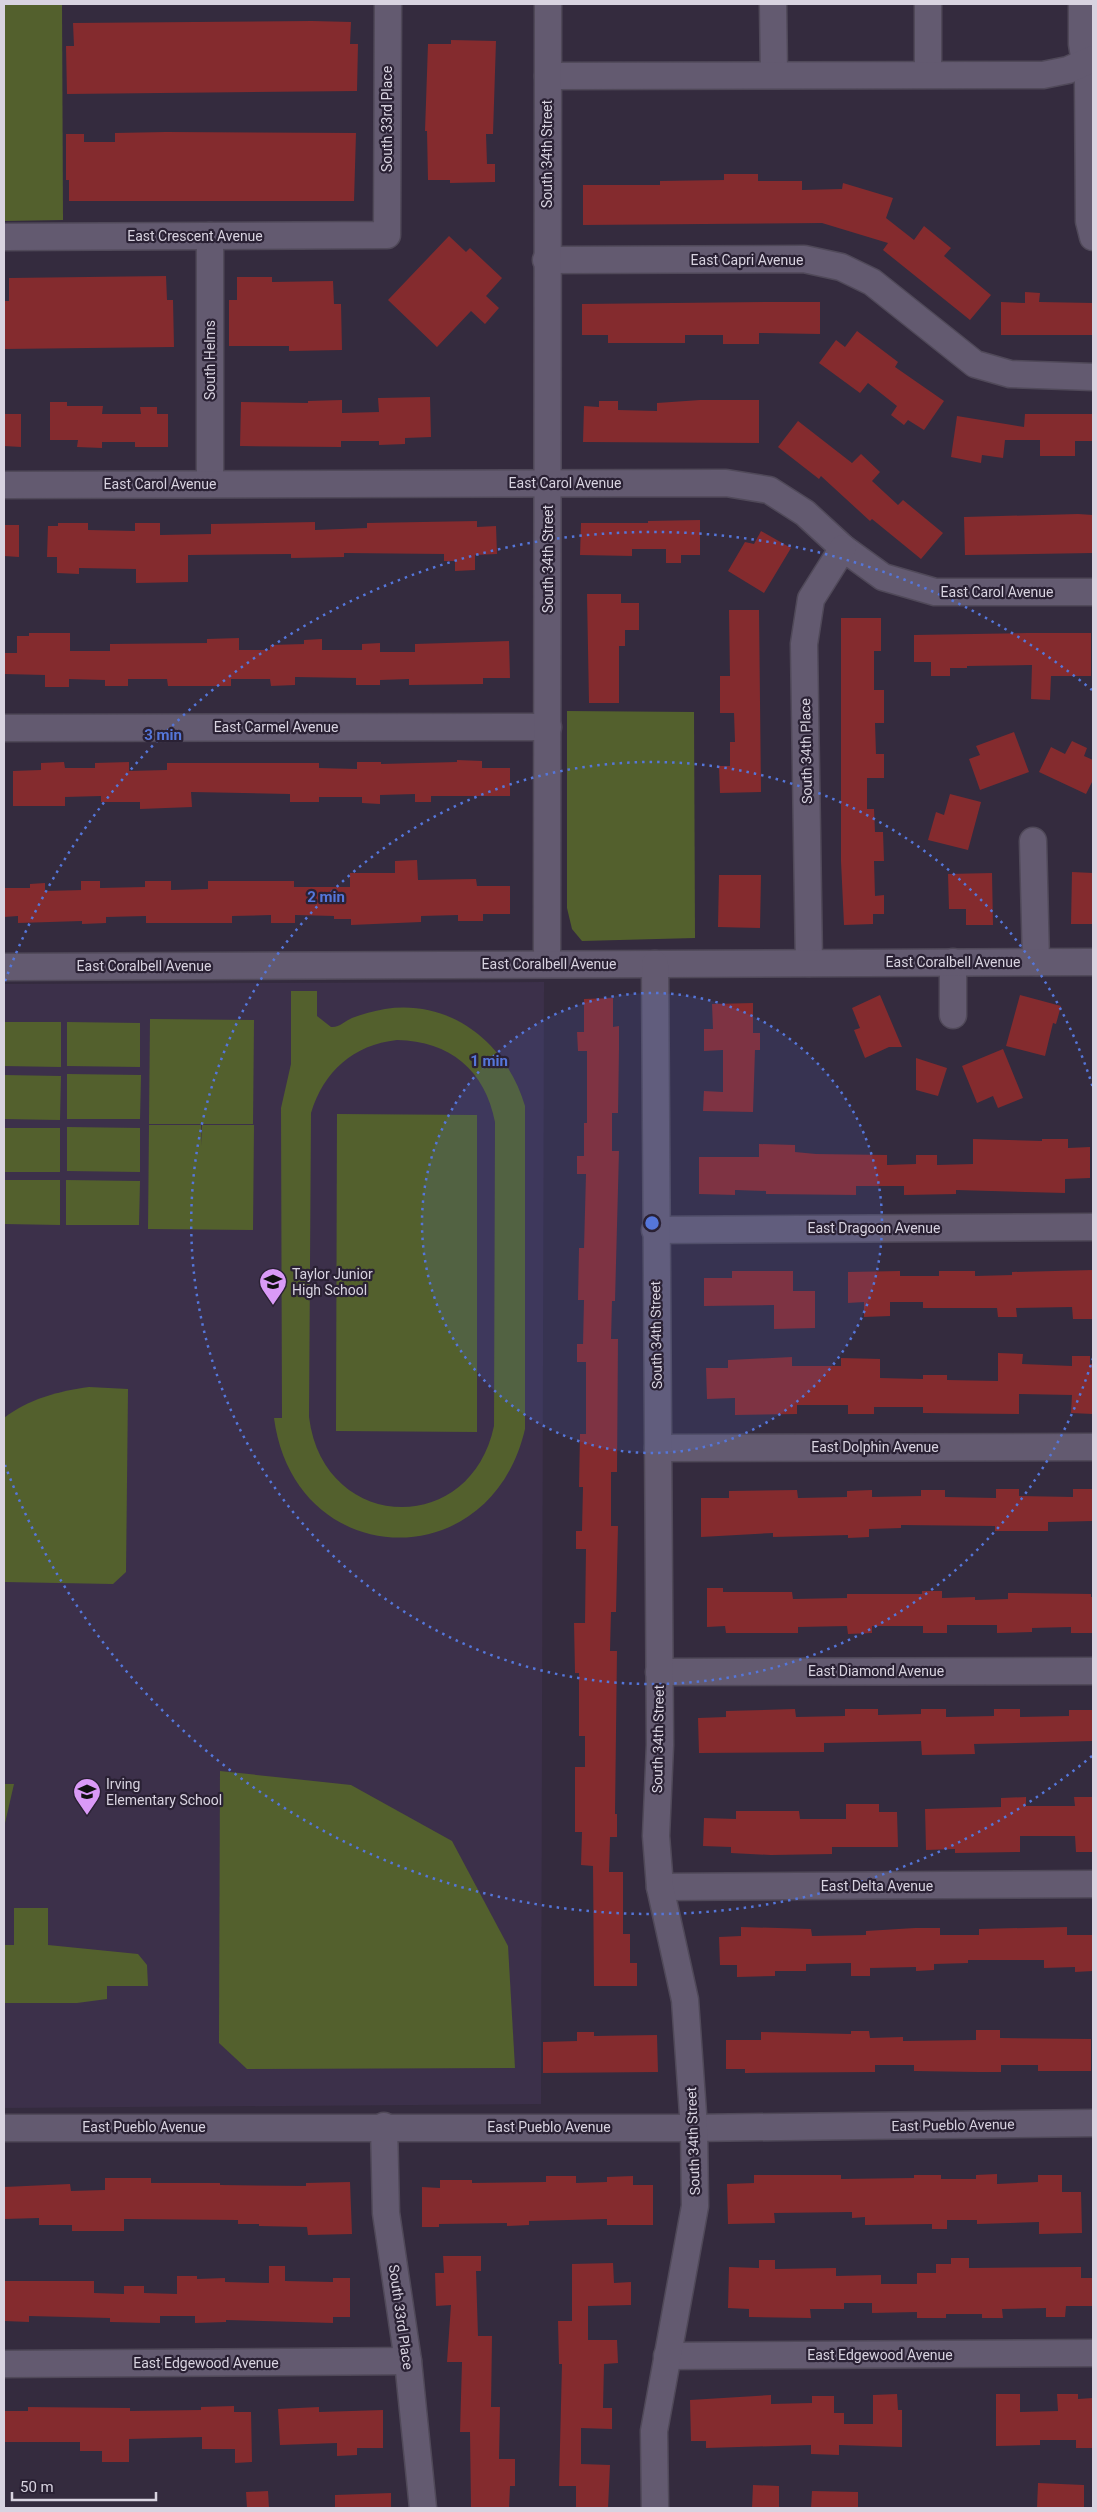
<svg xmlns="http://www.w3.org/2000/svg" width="1097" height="2512" viewBox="0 0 1097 2512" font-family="Roboto,sans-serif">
  <rect width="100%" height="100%" fill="#342b3e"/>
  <!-- built -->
  <path fill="#3c304a" d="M544,982l-3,1122 -537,4v-1124z"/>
  <!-- green -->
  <g fill="#53602d" fill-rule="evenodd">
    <path d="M4,4h58l1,216 -59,1z"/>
    <path d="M567,711l127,1 1,226 -113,3 -10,-12 -5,-21z"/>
    <path d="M291,991h26v25l14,11c8,1 14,-6 21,-9 10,-4 22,-7 33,-9 67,-10 122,35 140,97v323c-35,151 -231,142 -251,-11h8l-1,-310 10,-44zM397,1040c53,1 88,30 98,82l-1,304c-24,113 -171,106 -185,-9l2,-304c13,-42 42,-68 86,-73z"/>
    <path d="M150,1019l104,1 -1,104h-104z"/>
    <path d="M4,1022h57v45l-57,-1z"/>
    <path d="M67,1022l73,1v44l-73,-1z"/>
    <path d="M67,1074l74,1 -1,44h-73z"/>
    <path d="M4,1075l57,1 -1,44 -56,-1z"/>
    <path d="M337,1114l140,1v317l-141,-1z"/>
    <path d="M149,1125h52v21l1,-21h52l-1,105 -105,-1z"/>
    <path d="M67,1127l73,1v44l-73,-1z"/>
    <rect x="4" y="1128" width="56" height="44"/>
    <path d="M4,1180h56v45l-56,-1z"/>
    <path d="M66,1180l74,1 -1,44h-73z"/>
    <path d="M89,1387l39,2 -2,183 -13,12 -109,-2v-164c24,-19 55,-27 85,-31z"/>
    <path d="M220,1771l131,14 101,56 56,105 7,122 -268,1 -28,-26z"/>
    <path d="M4,1784h10l-9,39h-1z"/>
    <path d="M14,1908h34v37l90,9 9,11 1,21h-41v13l-30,4h-73v-58h10z"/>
  </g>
  <!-- building -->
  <g fill="#842b2e">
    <path d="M312,21l39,1 -1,22h8l-1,47 -290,3 -1,-48h8l-1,-23z"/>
    <path d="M451,40l45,1 -3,93h-7l1,30h8v18l-45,1v-3h-22l-1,-49h-2l3,-87h23z"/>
    <path d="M166,132l190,1 -2,68h-285v-21h-3v-46h18v8h31v-9z"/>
    <path d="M724,174h34v7h44v9l40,-1 1,-6 50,15 -7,20 28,22 10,-14 27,22 -7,8 47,39 -21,25 -87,-70 5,-7 -66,-20 -239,2v-40h77v-4l64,-1z"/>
    <path d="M449,236l17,16 4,-4 32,30 -16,18 13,12 -14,16 -14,-13 -34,36 -49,-47z"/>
    <path d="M166,276l1,24h6l1,47 -170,2v-48h5v-23z"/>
    <path d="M237,277h35v5l61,-1 1,23h7l1,46 -53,1v-5h-60v-46h8z"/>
    <path d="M1025,292l15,1 -1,9 54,1v32h-92v-33l24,1z"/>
    <path d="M773,302h47v32l-61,-1v11h-36v-9h-38v8h-77v-8h-26v-31z"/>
    <path d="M857,331l41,31 -3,5 49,34 -20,29 -16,-10 -4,5 -13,-10 6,-9 -29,-23 -8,10 -41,-30 17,-23 9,7z"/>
    <path d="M430,397l1,40 -26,1v6l-26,1v-4h-38v6l-101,-1 1,-44 67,1v-2l34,-1v13l37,-1 -1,-14z"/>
    <path d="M700,400h59v43l-176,-1 1,-36 15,1v-6h19v9l39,1v-8z"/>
    <path d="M50,402h17v4h36l-1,8h39l-1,-7h17v7h11v33h-33v-5h-33v6l-25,-1 1,-7h-28z"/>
    <path d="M4,414h17v33l-17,-1z"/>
    <path d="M1025,414h68v27h-18v15h-35v-16h-35l-2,18 -21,-3 -1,8 -30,-6 6,-41 67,11z"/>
    <path d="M798,421l54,42 9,-9 19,18 -8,9 26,24 5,-5 40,33 -22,26 -49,-40 -2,2 -49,-45 -2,3 -41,-32z"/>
    <path d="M1078,514l15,1v38l-128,2 -1,-38z"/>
    <path d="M700,520v35h-19v8h-15v-14h-34v7l-52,-1 1,-32h67v-2z"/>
    <path d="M477,521v6l19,-1 1,28 -22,1v15l-20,1v-10h-11v-7l-100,-1v4l-53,1v-4l-103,1v27l-52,1v-14l-57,-1v6l-22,-1v-16h-10l1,-31h10v-3h30v7l47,1v-8h25v12l51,-1v-10l104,-2v8l52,-2v-5z"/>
    <path d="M4,525h15v32l-15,-1z"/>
    <path d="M761,531l30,17 -27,45 -36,-22 17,-29 9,2z"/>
    <path d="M587,594h34v9h18v27h-14v16h-6v57h-30z"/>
    <path d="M729,610h30l2,182 -41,1 -1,-27h11v-24h5l-1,-29h-14v-37h10z"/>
    <path d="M841,618h40v33h-7v39h10v33h-9l1,31h8v24h-17v31h7l1,23h8l1,29h-10l1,35 9,-1v19h-11v10l-29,1 -3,-64z"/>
    <path d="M29,633h41v18h40v-7l97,-1v-4l32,-1v12h31v-5l34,-1v-4l18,-1v11h40v-6l18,-1v9h35v-8l94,-3 1,37h-27v6l-74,1v-6l-29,1v5h-24v-7l-61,-1v8l-24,1 -1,-7h-39v7h-63l-1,-7h-39v7h-23v-6l-36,-1v8h-24v-12l-41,-1v-21h13v-17h12z"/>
    <path d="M1028,633h63v43h-40l-1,24 -19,-1 1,-34 -65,1v2h-17v8h-19v-14h-17v-27z"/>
    <path d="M1014,732l15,40 -49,18 -11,-31 11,-4 -4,-9z"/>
    <path d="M1072,741l15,7 -3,8 9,4v20l-7,14 -47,-22 12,-25 14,7z"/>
    <path d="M457,760l25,1v7h28v28h-79v6h-16v-8l-35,1v9l-18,-1v-6h-43v5h-29v-8l-99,-2 1,15 -52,2v-7h-39v-6l-36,1v9h-52v-35l28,-1v-7l23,-1 1,6h30v-5l34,-1v9l38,-1v-7h152v5l38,1v-7h24v2l76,-2z"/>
    <path d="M950,794l31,8 -13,48 -40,-10 8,-28 8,3z"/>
    <path d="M417,860l1,20 58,-1 1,7h33v28h-27v7h-25v-6l-37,1v6l-70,3v-6h-17v-3l-39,-1v8h-24v-8l-39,1v7h-86v-7l-40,1v6l-24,1v-3l-64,2v-7l-14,1v-29h26v-4l15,-1v8l36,-1v-9h19v7l45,-1v-6h26v9l37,-1v-8h86v6h56v-14h45v-12z"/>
    <path d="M1072,872l21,1v51h-22z"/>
    <path d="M992,873l1,52h-27v-16h-17l-1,-35z"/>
    <path d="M719,875h42l-1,53 -42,-1z"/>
    <path d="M880,995l22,52h-13l-24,11 -11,-28 6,-2 -8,-20z"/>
    <path d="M1020,995l41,11 -5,18 -3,-1 -8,33 -39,-10z"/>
    <path d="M613,998v29l6,-1v24l-1,63h-6v38h7l-4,150h-3l-1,38h7l-1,133h-6v54h7l-2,86h-5l-1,39h7l-2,163h2v23h-7l-1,35h14v62h7v29h7v23h-43l-1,-120 -12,-1 1,-33h-7v-65h10v-31h-6v-63h-4l-1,-50h11l1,-74h-10v-18h6l1,-44h-4l1,-53h6v-72h-9v-18h6l1,-44h-6l1,-52h5l2,-74h-9v-18h7v-33h3v-72h-9l-1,-19h7v-33z"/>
    <path d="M753,1003v30h7v17h-5l-2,62 -50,-1 1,-20 19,1v-42l-19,1v-22h9l-1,-25z"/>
    <path d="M1003,1049l20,49 -25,10 -5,-12 -16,7 -15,-37z"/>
    <path d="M916,1058l31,10 -9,28 -22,-6z"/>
    <path d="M973,1139l69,2v-2h26v9l22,-1v31l-25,1v14l-109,-3v4l-52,1v-9h-48v9l-90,-1v-3l-31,-1v5l-36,-1v-37h60v-13l36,1v7l21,2 71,1v10l29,-1v-9h21v10l36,-1z"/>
    <path d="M1093,1270v49h-20l-1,-12 -56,1 1,9h-19l-1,-9h-74v-6h-33v14l-26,1v-15l-16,1v-31l52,-1v5h39v-5h36v5l37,-1v-3z"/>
    <path d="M732,1271h61v20h22v37l-41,1v-24l-70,1v-28h28z"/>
    <path d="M998,1353l25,1 -1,10 50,2v-10h18v8h3v50l-22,-1 1,-18 -53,-1v20l-96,-1v-6h-49v7h-26v-9h-51v9l-62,1v-17l-28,1 -1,-31h22v-8l64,-3v9h49v-8l39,1v19l43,1v-4h24v5l51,1z"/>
    <path d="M996,1489h23v7l54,1v-8h20v32l-45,1v9h-53v-5l-94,-1v3l-32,1v8l-21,1v-3l-75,2v-4l-72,4v-39h28v-7l68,-1 1,8 49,-1v-6l25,-1v7l49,-1v-6h24v7l51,1z"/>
    <path d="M707,1588h16v4h69l1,7 54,-1v-4h75v-3h20v7l33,-1v3l33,-1v-6l83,1v3h2v36h-22v-6l-39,1v4l-35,1v-8h-50v8h-24v-7h-51v7l-24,1 -1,-8 -49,1v6h-72l-1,-7 -18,1z"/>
    <path d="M795,1709l1,8 49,-1v-7h33v6l43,-1v-5h25v8l48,-1v-7h26v8l49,-1v-6h24v31l-119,3 1,10 -53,1 -1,-14 -97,2v9l-125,1 -1,-35 28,-1v-6z"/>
    <path d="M1026,1797v9h49l-1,-9h19v55h-17l-1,-16h-55v16l-65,1v-4l-29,1 -1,-41 76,-2v-9z"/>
    <path d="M846,1804h33v8h18l1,35h-66v7l-61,1 -40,-2v-6l-28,-1 1,-28 32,1v-8h63l1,8h46z"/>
    <path d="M741,1927l70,2 1,7 54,-1v-4l49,-3h25v7h39v-6l88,-2v8h26v36l-18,1v-5l-31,1v-8h-76v3l-34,1v6l-18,1v-4l-46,1v8h-19v-13l-45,1v7h-31v5l-38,1v-12h-17l-1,-28 22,-1z"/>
    <path d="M976,2030h24v8l91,1v32h-53v-6h-37v7h-24l-63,-1v-6h-39v7l-130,1v-4h-19v-29h35v-8l90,2v-3h18l1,7 33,-1v4l73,-1z"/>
    <path d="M577,2032h17v4l63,-1 1,37 -115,1v-31l34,-1z"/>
    <path d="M997,2174v10l41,-2v-7h24v17h19l1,41 -43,1v-12l-62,2v-4h-30v9h-15v-5l-67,1v-8l-13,1v-6l-78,1 1,10 -47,1 -1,-40 27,-1v-8h87v4l73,-1v-3h27v4h35v-4z"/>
    <path d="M546,2176h30v7l31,-1v-5l26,-1v9h20v40h-46v-6l-78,2v4l-22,1v-3l-68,1v3h-17v-40l18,1v-8h32v3l74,-1z"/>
    <path d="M105,2178h46v5h69v2l86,1v-3l44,-1 2,52 -44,1 -1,-8 -48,-1v-2h-21v-4l-114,-1v12h-52v-6h-33v-7l-35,1v-32l66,-3 1,7 34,-1z"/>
    <path d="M443,2256h38v15h-5l2,65h14l-1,71h9l-1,52h16v27h-5l-1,22h-38l-1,-76h-10l2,-70h-15l4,-57 -15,1 -1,-33h9z"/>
    <path d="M951,2258h18v10l112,-1v11h11v28h-26l-1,11h-19v-9l-44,1 1,9h-21v-4h-36v4h-29v-6l-45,1v-10h-28v6h-34l1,9 -62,-1v-8l-21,-1 1,-41 30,1v-8h16v9l61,-1v8l45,-1v9h36v-11h19v-9h15z"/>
    <path d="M613,2263l1,20 17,-1v23l-43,1v34h29l1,23 -14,1 -1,44h9v21l-31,-1v36l29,1 -2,43h-32v-22h-17l3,-122h-3l-1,-43h14v-57z"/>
    <path d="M269,2266h16v15l48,1v-4h17v39h-17v6l-107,-3v2l-31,1v-7h-35v7l-50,-1v-4l-81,-2v6l-25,-1v-40h90v12l30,1v-8h20v7l33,1v-18h20v3l28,-1v4l44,1z"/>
    <path d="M897,2394l1,16h4v37l-63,-2v10l-28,-1v-9l-105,3v-7h-15l-1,-41 81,-5v9l41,-1v-7h22v17h10v11h29v-29z"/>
    <path d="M996,2394h24v18l38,-1 -1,-17h21v5l15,-1v50h-17v-8h-36v5l-44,1z"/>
    <path d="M234,2406v6h17l1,50 -17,1v-14h-33v-12l-73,2v23h-27v-11h-22v-9h-76v-31h24v-4l102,1v3l71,-1v-3z"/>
    <path d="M319,2407v5l64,-2v38h-26v7l-20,1v-13l-57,2 -2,-36z"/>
    <path d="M1038,2483l46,2v23h-47z"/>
    <path d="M753,2485l26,1v22h-27z"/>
    <path d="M268,2491l1,17h-22l-1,-16z"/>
    <path d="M812,2491l46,1v16h-47z"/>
    <path d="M391,2493v15h-56v-13z"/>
  </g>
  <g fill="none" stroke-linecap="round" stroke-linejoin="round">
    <defs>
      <g id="minor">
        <path d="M773,4l1,71"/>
        <path d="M928,4v70"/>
        <path d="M1082,4v40l6,37 1,140 4,16"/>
        <path d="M548,76l495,-1 25,-5 25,-11"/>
        <path d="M4,237l383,-2 1,-231"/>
        <path d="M546,260l258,-1 37,8 31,15 103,82 35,10 83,3"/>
        <path d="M210,484v-248"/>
        <path d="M4,485l722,-2 43,7 36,23 38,35 40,29 52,15h158"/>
        <path d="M4,728l544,-1"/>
        <path d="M1033,841l3,121"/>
        <path d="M953,962v53"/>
        <path d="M809,963l-5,-319 7,-45 32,-51"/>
        <path d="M547,964l1,-960"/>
        <path d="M4,967l1089,-5"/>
        <path d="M655,1230l438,-3"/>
        <path d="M658,1448l435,-1"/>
        <path d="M659,1672l434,-1"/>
        <path d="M660,1887l433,-3"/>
        <path d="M384,2126l2,87 22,148 15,147"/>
        <path d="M4,2128h690l399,-5"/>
        <path d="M667,2356l426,-3"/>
        <path d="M4,2364l404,-3"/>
        <path d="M655,2508l-1,-77 41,-225 -1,-78 -9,-128 -25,-113 -4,-51 4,-91 -5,-781"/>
      </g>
    </defs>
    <!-- minor casing -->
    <use href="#minor" stroke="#504959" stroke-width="29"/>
    <!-- minor -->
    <use href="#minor" stroke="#635a70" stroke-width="26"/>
  </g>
  <!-- distance rings -->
  <circle cx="652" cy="1223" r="230" fill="#5576da" fill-opacity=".12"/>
  <g fill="none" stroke="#5576da" stroke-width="2.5" stroke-dasharray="2.5 5">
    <circle cx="652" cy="1223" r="230"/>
    <path d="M1093 1358A461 461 0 1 1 1093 1088"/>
    <path d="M1092 1756A691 691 0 0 1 5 1465M5 981A691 691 0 0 1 1092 690"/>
  </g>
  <!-- icons -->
  <defs>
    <symbol id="school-pin" viewBox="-11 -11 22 30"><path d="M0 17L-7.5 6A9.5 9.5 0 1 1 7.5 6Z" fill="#da9af7" stroke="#2a2134"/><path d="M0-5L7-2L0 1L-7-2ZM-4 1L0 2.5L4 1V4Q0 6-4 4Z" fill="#111"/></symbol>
  </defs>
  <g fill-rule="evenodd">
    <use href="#school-pin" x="257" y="1266" width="32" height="43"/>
    <use href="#school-pin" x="71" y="1776" width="32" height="43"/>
  </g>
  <g text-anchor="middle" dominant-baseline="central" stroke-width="4.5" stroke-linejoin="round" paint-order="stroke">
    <!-- street labels -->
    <g font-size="14" fill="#d8d3e0" stroke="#2a2134">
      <text transform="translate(387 119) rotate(-90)">South 33rd Place</text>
      <text transform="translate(547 154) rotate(-90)">South 34th Street</text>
      <text x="195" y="236">East Crescent Avenue</text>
      <text x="747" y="260">East Capri Avenue</text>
      <text transform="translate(210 360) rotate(-90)">South Helms</text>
      <text x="565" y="483">East Carol Avenue</text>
      <text x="160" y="484">East Carol Avenue</text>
      <text transform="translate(548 559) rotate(-90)">South 34th Street</text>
      <text x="997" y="592">East Carol Avenue</text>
      <text x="276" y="727">East Carmel Avenue</text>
      <text transform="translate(806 751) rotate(-91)">South 34th Place</text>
      <text x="953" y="962">East Coralbell Avenue</text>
      <text x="549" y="964">East Coralbell Avenue</text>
      <text x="144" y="966">East Coralbell Avenue</text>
      <text x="874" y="1228">East Dragoon Avenue</text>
      <text transform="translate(656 1335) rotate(-91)">South 34th Street</text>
      <text x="875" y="1447">East Dolphin Avenue</text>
      <text x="876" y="1671">East Diamond Avenue</text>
      <text transform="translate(658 1739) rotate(-89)">South 34th Street</text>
      <text x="877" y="1886">East Delta Avenue</text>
      <text transform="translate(953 2125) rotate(-1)">East Pueblo Avenue</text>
      <text x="144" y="2127">East Pueblo Avenue</text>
      <text x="549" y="2127">East Pueblo Avenue</text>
      <text transform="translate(693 2141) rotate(-92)">South 34th Street</text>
      <text transform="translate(401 2317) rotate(82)">South 33rd Place</text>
      <text x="880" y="2355">East Edgewood Avenue</text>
      <text x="206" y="2363">East Edgewood Avenue</text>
    </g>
    <!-- poi labels -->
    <g font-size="14" fill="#d8d3e0" stroke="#2a2134" text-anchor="start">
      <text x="292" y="1274">Taylor Junior<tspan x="292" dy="16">High School</tspan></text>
      <text x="106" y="1784">Irving<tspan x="106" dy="16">Elementary School</tspan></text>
    </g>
  </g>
  <circle cx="652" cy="1223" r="8" fill="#5576da" stroke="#2a2134" stroke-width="2.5"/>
  <g font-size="15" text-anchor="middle" font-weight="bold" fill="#5576da" stroke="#2a2134" stroke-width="4.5" stroke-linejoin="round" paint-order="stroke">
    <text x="163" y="740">3 min</text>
    <text x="326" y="902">2 min</text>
    <text x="489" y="1066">1 min</text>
  </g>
  <!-- border -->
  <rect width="1097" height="2512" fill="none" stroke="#d8d3e0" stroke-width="10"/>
  <!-- scale -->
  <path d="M12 2492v8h144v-8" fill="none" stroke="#d8d3e0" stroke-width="2.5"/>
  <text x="20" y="2492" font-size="15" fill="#d8d3e0" stroke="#2a2134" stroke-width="4" paint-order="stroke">50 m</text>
</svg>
